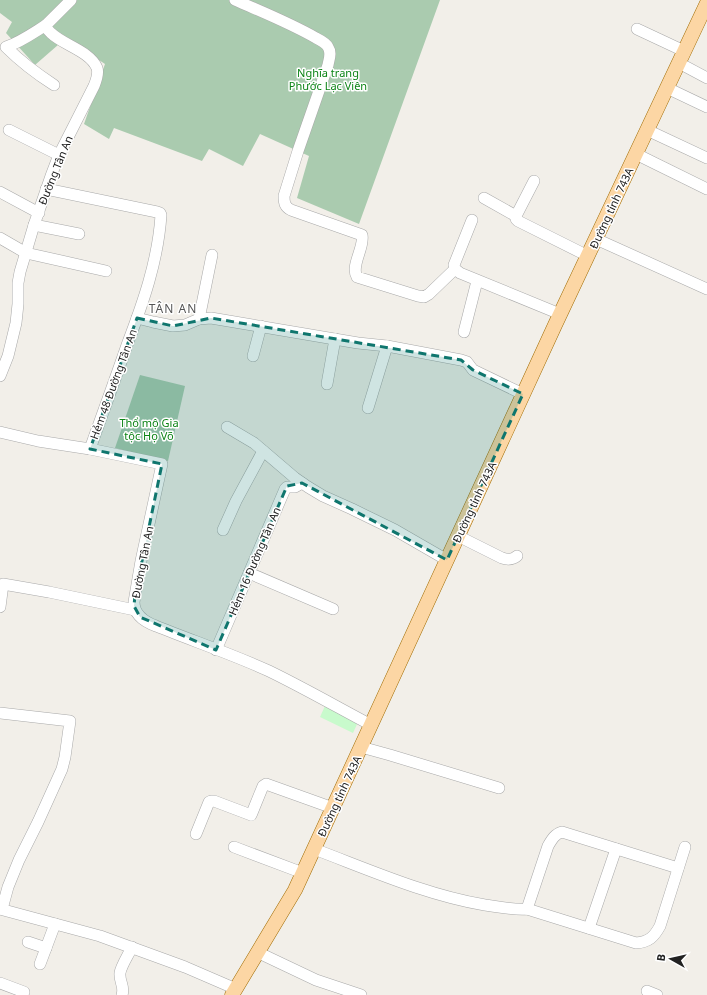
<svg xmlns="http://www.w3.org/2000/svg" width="707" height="995" viewBox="0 0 707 995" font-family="'Noto Sans',sans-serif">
  <rect width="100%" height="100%" fill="#f2efe9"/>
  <!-- cemetery -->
  <g fill="#aacbaf">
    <path d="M0,0h440l-81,224 -62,-26 12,-42 -49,-22 -17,32 -34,-17 -7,12 -88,-33 -5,11 -25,-15 21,-60 -39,-26 -31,27 -29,-32 6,-11 -12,-9z"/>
    <path d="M140,375l45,11 -17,75 -53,-13z"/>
  </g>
  <!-- park -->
  <path fill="#c8facc" d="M325,706l33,16 -5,11 -33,-16z"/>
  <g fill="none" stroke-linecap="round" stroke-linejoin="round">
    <defs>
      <g id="minor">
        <path d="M235,0c27,12 55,23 81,38 4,2 10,5 12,9 4,6 1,12 0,18l-30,86 -14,45c0,7 1,11 7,14l71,25c3,12 -12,31 -5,42l61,19 6,1 5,-3 26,-25"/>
        <path d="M46,25c-13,8 -25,17 -40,22 15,15 31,27 48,38"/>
        <path d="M637,29l47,22"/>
        <path d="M679,63l28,15"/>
        <path d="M667,88l40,19"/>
        <path d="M9,130l50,25"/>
        <path d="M647,130l60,28"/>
        <path d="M636,154l71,35"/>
        <path d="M534,181l-18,35v3l2,2 70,35"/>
        <path d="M46,189l111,23 3,1 1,2c-3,46 -18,88 -34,130 -12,35 -25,70 -37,104"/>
        <path d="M0,192l39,21"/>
        <path d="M484,198l32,18"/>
        <path d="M472,220l-18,45 1,4 5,4 100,41"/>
        <path d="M34,225l45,9"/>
        <path d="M0,238l26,15 80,18"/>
        <path d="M596,239l111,50"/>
        <path d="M137,318l16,4 20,4 12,-1 14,-6 12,-1 147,25 29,3 74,14 6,2 6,8 50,24"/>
        <path d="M199,319l13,-64"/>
        <path d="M464,332l13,-51"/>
        <path d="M253,356l8,-30"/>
        <path d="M0,376l8,-20 8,-33 2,-19v-21l2,-11 14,-47 17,-49 8,-21 35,-69c2,-5 5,-12 3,-18 -7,-17 -34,-23 -46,-35 -3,-3 -5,-4 -5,-8l25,-25"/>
        <path d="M327,384l8,-45"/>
        <path d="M368,408l19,-62"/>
        <path d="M227,427l27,16 41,35 13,9 15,9 29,13 43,21 52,30"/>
        <path d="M0,432l38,9 52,8 72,15 -21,97 -7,41c0,13 11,20 22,24 37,15 76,28 113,45 35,17 68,36 102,54"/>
        <path d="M223,530l13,-29 27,-50"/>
        <path d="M458,536l44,22c6,2 10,2 15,-2"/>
        <path d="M249,573l84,36"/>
        <path d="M0,607l3,-23 46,8 86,18"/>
        <path d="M216,650l69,-161 2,-2h8l7,-4"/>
        <path d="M0,713l70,8 -5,36 -3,12 -24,53 -19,38 -11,27 -6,22"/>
        <path d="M361,747l29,8 109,33"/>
        <path d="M196,834l13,-32 2,-1h3l37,14 1,-2 11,-27 3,-2 67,24"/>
        <path d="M234,847l69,26"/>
        <path d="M314,849c56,21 112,46 171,56 14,2 28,5 42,4l109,34c13,-1 18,-6 24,-17l25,-79"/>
        <path d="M0,909l100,27 85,31 51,22"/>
        <path d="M527,909l21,-63c4,-7 7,-12 14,-14l116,36"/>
        <path d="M589,928l27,-79"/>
        <path d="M28,942l18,6"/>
        <path d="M257,952l59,28 45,15"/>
        <path d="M40,964l15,-40"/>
        <path d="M0,983l24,9"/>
        <path d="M647,991l10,4"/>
        <path d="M122,995c3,-9 -3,-13 -2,-22 1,-7 9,-19 12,-26"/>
      </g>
      <path id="major" d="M232,995l63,-105 260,-565 152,-322"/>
    </defs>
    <!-- minor casing -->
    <use href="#minor" stroke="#a9a9a9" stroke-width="12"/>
    <!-- major casing -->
    <use href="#major" stroke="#a06b00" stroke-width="15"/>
    <!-- minor -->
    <use href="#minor" stroke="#fff" stroke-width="11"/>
    <!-- major -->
    <use href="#major" stroke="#fcd6a4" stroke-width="14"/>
  </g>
  <!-- marked area -->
  <path fill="#0f766e" fill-opacity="0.2" stroke="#0f766e" stroke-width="3" stroke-dasharray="8 5" stroke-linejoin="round" d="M137,318l36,8 38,-8 250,42 12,10 50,24 -76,166 -145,-77 -15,3 -71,164 -76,-33 -6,-11 1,-11 27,-131 -72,-15z"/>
  <g text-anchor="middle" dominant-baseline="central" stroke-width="3" stroke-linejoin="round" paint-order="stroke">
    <!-- park labels -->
    <g font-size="11" fill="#0c8416" stroke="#fff">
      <text x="328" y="72">Nghĩa trang<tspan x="328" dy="13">Phước Lạc Viên</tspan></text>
      <text x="149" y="422">Thổ mộ Gia<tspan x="149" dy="13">tộc Họ Võ</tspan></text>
    </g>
    <!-- street labels -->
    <g font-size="11" fill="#222" stroke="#fff">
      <text transform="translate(55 170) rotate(-68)">Đường Tân An</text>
      <text transform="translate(611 208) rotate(-65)">Đường tỉnh 743A</text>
      <text transform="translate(113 384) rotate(-70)">Hẻm 48 Đường Tân An</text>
      <text transform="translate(474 502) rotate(-65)">Đường tỉnh 743A</text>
      <text transform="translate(254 561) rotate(-67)">Hẻm 16 Đường Tân An</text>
      <text transform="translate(142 562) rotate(-79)">Đường Tân An</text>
      <text transform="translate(339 796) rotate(-65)">Đường tỉnh 743A</text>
    </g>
    <!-- neighbourhood labels -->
    <g font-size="12" letter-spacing="1" fill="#555" stroke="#fff">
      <text x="173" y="308">TÂN AN</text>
    </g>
  </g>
  <!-- north arrow -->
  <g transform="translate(671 959) rotate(278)" stroke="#ffffff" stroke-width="3" paint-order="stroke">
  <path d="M0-3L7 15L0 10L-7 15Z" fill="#222222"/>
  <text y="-6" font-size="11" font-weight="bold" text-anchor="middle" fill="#222222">B</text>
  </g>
</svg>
